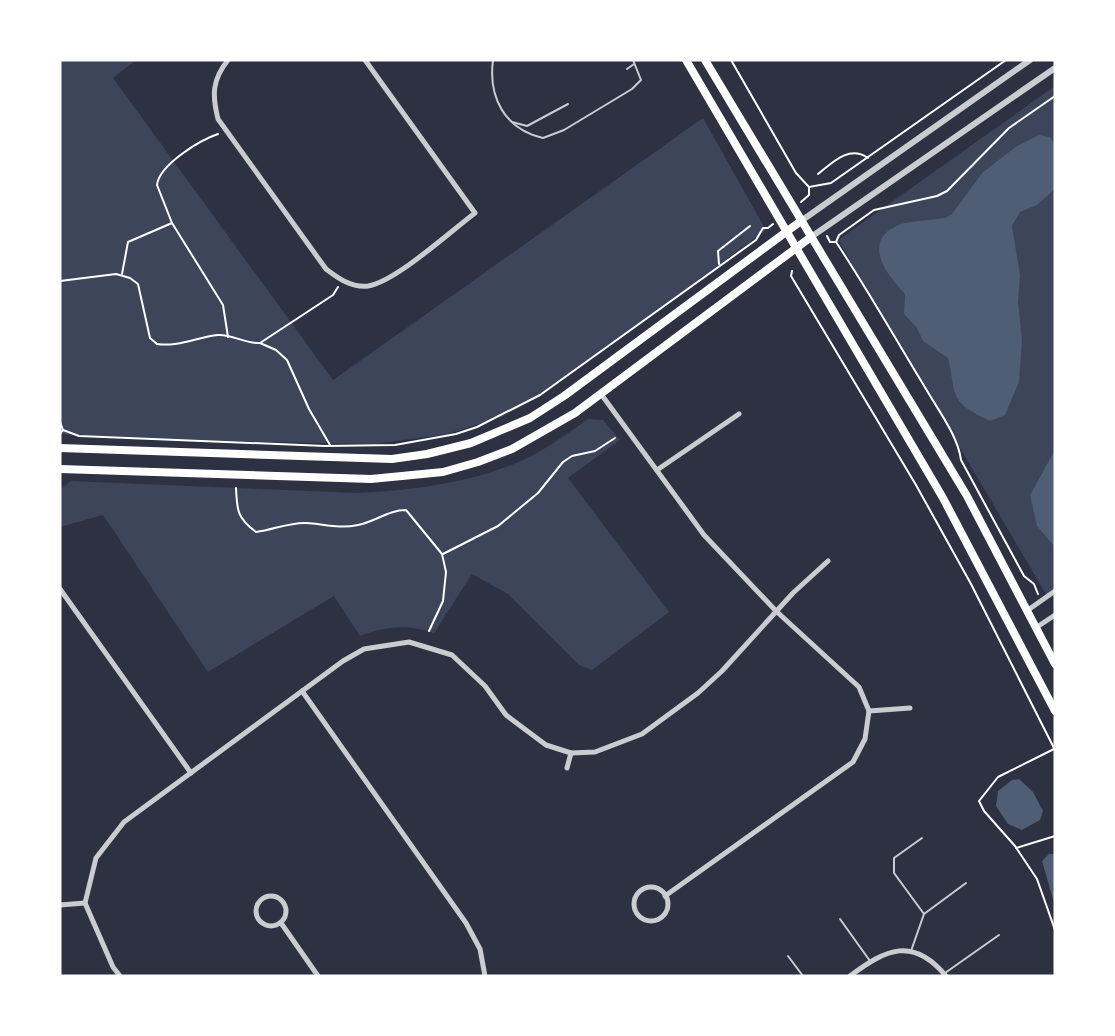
<svg xmlns="http://www.w3.org/2000/svg" width="1115" height="1036" viewBox="0 0 1115 1036" font-family="Barlow,sans-serif">
  <rect width="100%" height="100%" fill="#2d3142"/>
  <!-- green -->
  <g fill="#3c4559">
    <path d="M60,60h76l-23,18 220,302 370,-262 63,112 -225,166 -40,21 -53,17 -74,10 -207,-4 -107,-6z"/>
    <path d="M1055,86v505l-8,5 -209,-356z"/>
    <path d="M588,419l15,1 17,20 -52,38 101,134 -77,58 -13,-5 -71,-71 -36,-20 -38,59c-26,-9 -48,-7 -74,3l-26,-40 -126,76 -105,-157 -43,12v-37l11,-9 286,12c56,-3 113,-10 164,-32 24,-11 46,-27 67,-42z"/>
  </g>
  <!-- water -->
  <g fill="#4f5d75">
    <path d="M1039,135l11,2 5,8v44l-18,16 -17,7 -8,14 8,49 -2,27 4,38 -3,42 -14,33 -15,6c-41,-20 -33,-22 -42,-63l-25,-17 -6,-13 -13,-14 1,-20c-16,-17 -43,-49 -11,-67 10,-6 39,-7 51,-9l7,-4 31,-42 34,-26z"/>
    <path d="M1055,450v97l-18,-21 -7,-31z"/>
    <path d="M1019,779l14,13 10,19 -3,9 -18,10 -14,-6 -12,-18 2,-15 14,-11z"/>
    <path d="M1049,854h6v52l-13,-45z"/>
  </g>
  <g fill="none" stroke-linecap="round" stroke-linejoin="round">
    <!-- path -->
    <g stroke="#fff" stroke-width="2">
      <path d="M731,60l65,113 13,14"/>
      <path d="M818,174c15,-12 31,-29 50,-16"/>
      <path d="M801,202l8,-7v-8l22,-4 175,-123"/>
      <path d="M172,223l-15,-38c2,-20 43,-45 61,-51"/>
      <path d="M827,236l3,6h6c32,48 60,98 90,147 12,21 32,47 35,71l63,116 10,8 4,10"/>
      <path d="M836,242l3,-7 35,-25 63,-14 10,-5 62,-63 46,-32"/>
      <path d="M719,264l-1,-13 32,-25"/>
      <path d="M792,271l-1,5 125,209 55,99 84,166"/>
      <path d="M122,274l6,-32 44,-19 51,82 5,32"/>
      <path d="M60,281l56,-7 14,4 8,6 12,54 7,6c22,3 40,-7 61,-9 14,-1 27,9 42,8l73,-48 5,-8"/>
      <path d="M260,343l16,7 11,10 22,49 21,36"/>
      <path d="M60,422l3,8 -3,4"/>
      <path d="M63,430l16,6 246,10 70,-1 61,-11 21,-7 63,-32 216,-155 7,-12h5l5,-4"/>
      <path d="M236,488c1,22 1,30 20,44 17,-2 34,-10 50,-9 18,1 33,6 52,2 17,-3 30,-15 48,-15l36,44 4,18 -3,29 -14,30"/>
      <path d="M443,554l55,-28 40,-33 25,-31 9,-6 23,-5 20,-13"/>
      <path d="M1054,749l-56,28 -19,24 5,10 31,35 22,33 18,51"/>
      <path d="M1016,848l39,-12"/>
    </g>
    <!-- service -->
    <g stroke="#caccd0" stroke-width="2">
      <path d="M493,60c-5,38 12,69 50,78l21,-8 68,-41 9,-9 -8,-20"/>
      <path d="M627,69l7,-5"/>
      <path d="M512,122l15,4 41,-22"/>
      <path d="M924,914l42,-31"/>
      <path d="M840,919l30,42"/>
      <path d="M911,951l13,-37 -30,-41v-15l28,-20"/>
      <path d="M788,956l15,20"/>
      <path d="M945,973l54,-38"/>
    </g>
    <!-- minor -->
    <g stroke="#caccd0" stroke-width="5">
      <path d="M228,60c-16,20 -16,35 -10,59l108,150c12,9 25,19 42,17 27,-4 83,-55 107,-73l-110,-153"/>
      <path d="M601,394l103,141 72,76 83,76 10,24 -4,28 -12,23 -188,134"/>
      <path d="M657,470l82,-56"/>
      <path d="M60,589l131,184"/>
      <path d="M1028,610l27,-19"/>
      <path d="M1037,627l18,-12"/>
      <path d="M302,691l164,232 14,26 5,27"/>
      <path d="M869,711l41,-3"/>
      <path d="M567,768l4,-15"/>
      <circle cx="651" cy="904" r="17"/>
      <circle cx="271" cy="911" r="15"/>
      <path d="M60,905l25,-2"/>
      <path d="M281,923l37,53"/>
      <path d="M120,976l-7,-9 -28,-64 11,-45 28,-36 219,-161 21,-12 45,-7 43,13 33,31 21,29 40,30 25,8 24,-1 47,-18 56,-41 24,-22 71,-78 35,-32"/>
      <path d="M850,976c36,-27 63,-40 96,0"/>
    </g>
    <!-- tertiary -->
    <g stroke="#caccd0" stroke-width="6">
      <path d="M801,221l229,-161"/>
      <path d="M811,237l244,-169"/>
    </g>
    <!-- secondary -->
    <g stroke="#fff" stroke-width="8">
      <path d="M60,448l332,11 35,-5 44,-11 59,-25 34,-22 237,-175"/>
      <path d="M60,469l311,10 72,-7 35,-10 34,-13 63,-36 236,-176"/>
    </g>
    <!-- primary -->
    <g stroke="#fff" stroke-width="8">
      <path d="M686,60l257,438 112,213"/>
      <path d="M705,60l262,436 88,168"/>
    </g>
  </g>
  <!-- border -->
  <rect width="1115" height="1036" fill="none" stroke="#ffffff" stroke-width="123"/>
</svg>
